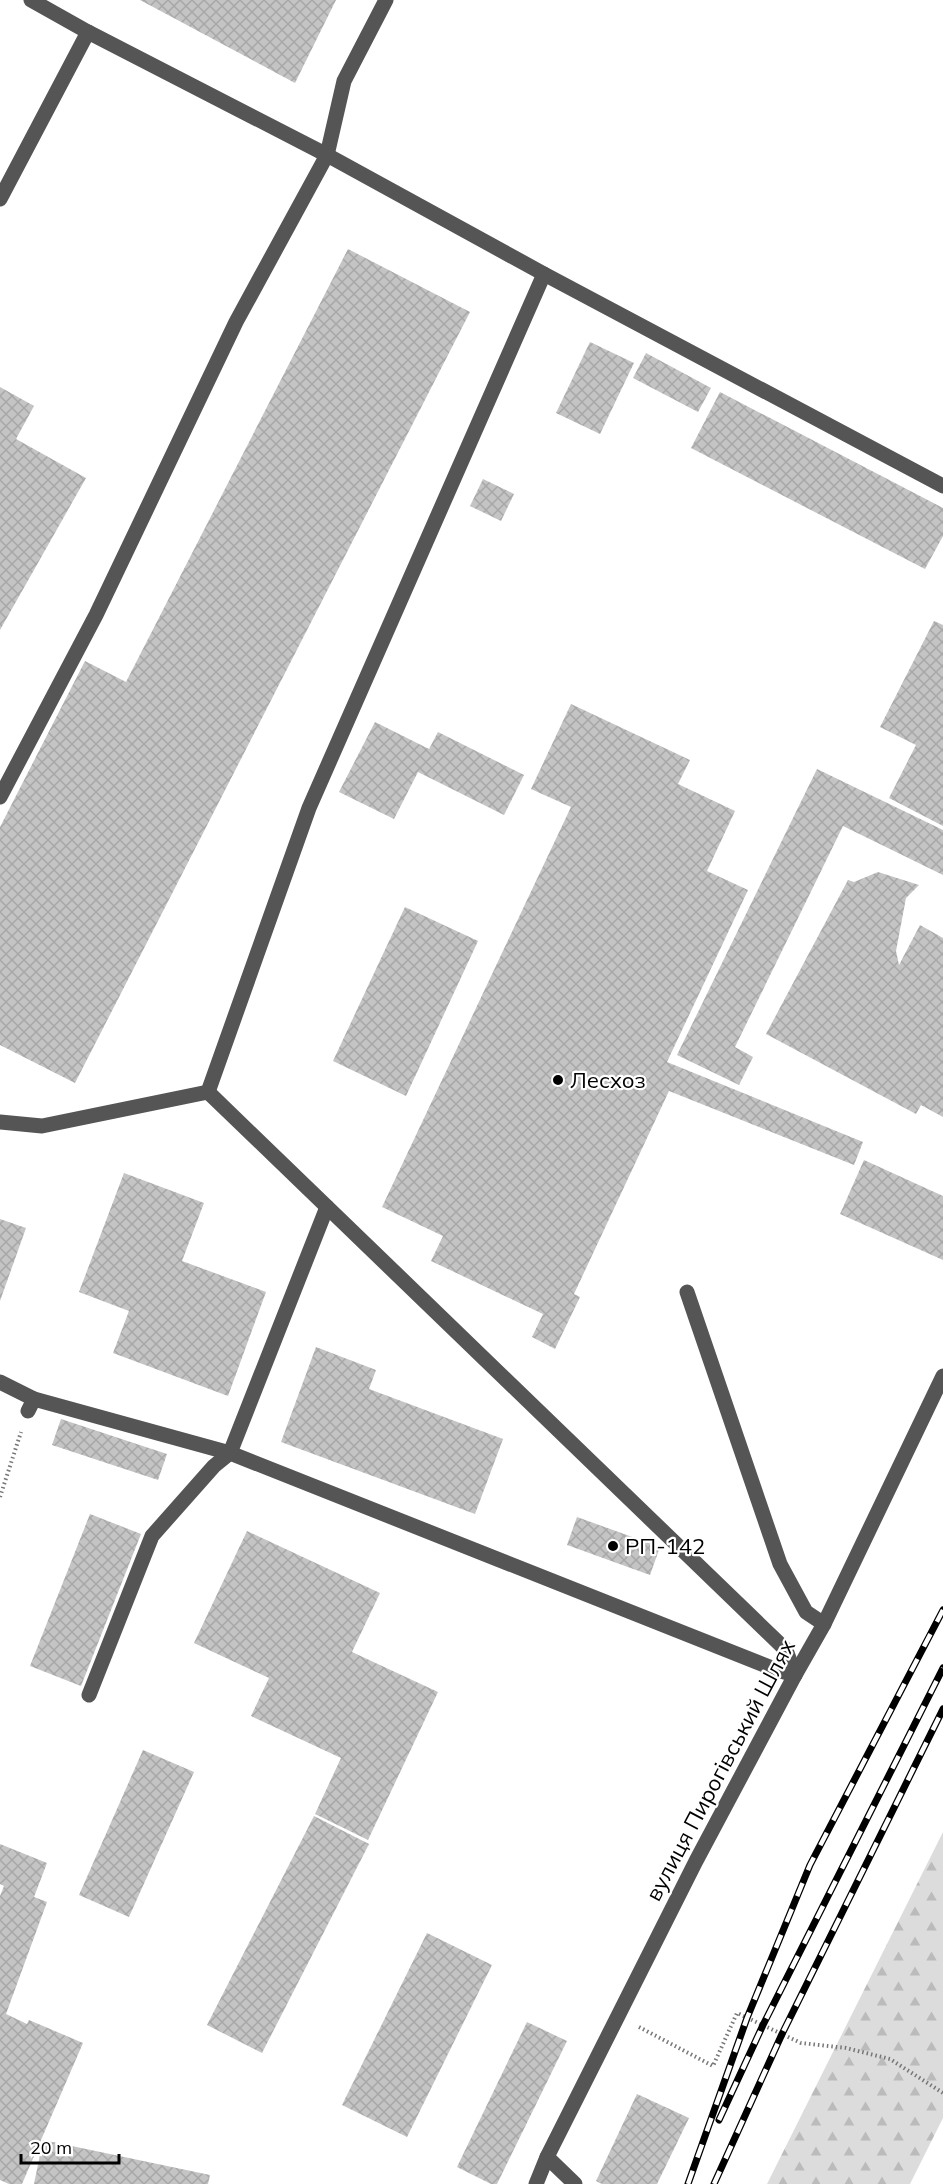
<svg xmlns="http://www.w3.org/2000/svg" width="943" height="2184" viewBox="0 0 943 2184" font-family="Mulish,sans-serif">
  <defs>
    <pattern id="forest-firs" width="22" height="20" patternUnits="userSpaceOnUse" patternTransform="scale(1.5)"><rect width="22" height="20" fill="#dcdcdc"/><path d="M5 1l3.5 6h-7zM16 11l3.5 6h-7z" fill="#bbb"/></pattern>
    <pattern id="building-cross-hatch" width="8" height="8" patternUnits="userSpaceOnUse" patternTransform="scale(1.5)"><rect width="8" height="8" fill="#c4c4c4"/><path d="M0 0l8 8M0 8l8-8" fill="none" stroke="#a7a7a7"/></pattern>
  </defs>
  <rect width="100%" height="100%" fill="#fff"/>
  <!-- forest -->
  <path fill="url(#forest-firs)" d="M943,1832v286l-33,66h-143z"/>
  <!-- building -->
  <g fill="url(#building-cross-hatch)">
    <path d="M140,0h196l-41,83z"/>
    <path d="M348,249l122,63 -395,771 -75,-38v-218l85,-166 41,21z"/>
    <path d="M590,342l44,21 -34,71 -44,-21z"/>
    <path d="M646,353l65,35 -13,24 -65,-34z"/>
    <path d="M0,387l34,19 -18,33 70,39 -86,152z"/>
    <path d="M720,392l223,116v28l-18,33 -234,-121z"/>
    <path d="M483,479l31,15 -13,27 -31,-15z"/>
    <path d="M934,621l9,4v201l-54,-28 27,-53 -36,-18z"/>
    <path d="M571,704l119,56 -12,24 57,27 -28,60 41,19 -81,172 196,80 -9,23 -185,-74 -95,203 6,3 -25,52 -23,-12 11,-23 -112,-53 12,-25 -61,-29 189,-400 -40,-18z"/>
    <path d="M375,722l54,27 9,-17 86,43 -20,40 -86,-43 -24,47 -55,-27z"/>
    <path d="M817,769l126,61v45l-100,-49 -108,221 18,10 -14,28 -62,-30z"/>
    <path d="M878,872l41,13 -13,13 -10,53 3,14 21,-40 23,13v179l-22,-12 -5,9 -150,-80 82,-154 6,2z"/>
    <path d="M405,907l73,34 -72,155 -73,-35z"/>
    <path d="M864,1160l79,36v64l-103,-46z"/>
    <path d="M124,1173l80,30 -22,58 84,31 -38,104 -115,-43 16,-42 -50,-19z"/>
    <path d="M0,1219l26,9 -26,73z"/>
    <path d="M316,1347l60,23 -7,19 134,50 -28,75 -194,-72z"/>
    <path d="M61,1419l106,35 -9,26 -106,-35z"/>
    <path d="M90,1514l51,20 -60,152 -51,-20z"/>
    <path d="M577,1517l83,30 -10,28 -83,-30z"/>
    <path d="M247,1531l133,62 -28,59 86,40 -70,148 -53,-26 26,-56 -90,-42 18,-38 -75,-35z"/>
    <path d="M143,1750l51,22 -65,145 -50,-22z"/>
    <path d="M314,1816l55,28 -107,209 -55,-28z"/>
    <path d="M0,1844l47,19 -13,34 13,5 -41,112 21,10 2,-4 54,23 -61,141h-13l-9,-4v-284l4,-10 -4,-2z"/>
    <path d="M427,1933l65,32 -85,172 -65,-32z"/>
    <path d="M527,2022l40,19 -70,143h-6l-34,-17z"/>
    <path d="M637,2094l52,24 -32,66h-55l-6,-3z"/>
    <path d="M43,2140l167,35 -2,9h-174z"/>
  </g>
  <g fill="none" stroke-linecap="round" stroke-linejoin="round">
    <!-- path -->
    <g stroke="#777" stroke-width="4" stroke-dasharray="1.5 3" stroke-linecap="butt">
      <path d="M0,1497l21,-65"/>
      <path d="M639,2027l74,39 24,-53 64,30 45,5 44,11 53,34"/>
    </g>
    <!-- minor -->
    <g stroke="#555" stroke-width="15">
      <path d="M31,0l57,32 239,123 217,119 399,212"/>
      <path d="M0,199l88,-167"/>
      <path d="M0,797l96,-182 140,-293 91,-167 17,-74 42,-81"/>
      <path d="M208,1092l101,-284 235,-534"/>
      <path d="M0,1122l42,4 166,-34 578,558 9,25"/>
      <path d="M687,1292l93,272 26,48 18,12"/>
      <path d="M0,1382l34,17"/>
      <path d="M28,1411l6,-12 196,54 547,217 18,5"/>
      <path d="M89,1695l63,-159 62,-70 16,-13 97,-246"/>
      <path d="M547,2157l28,27"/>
      <path d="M536,2184l11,-27 149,-296 99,-186 29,-51 119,-248"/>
    </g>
    <defs>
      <g id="rail">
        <path d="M719,2120l44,-95 180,-357"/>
        <path d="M688,2184l59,-166 63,-153 133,-255"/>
        <path d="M714,2184l68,-150 161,-325"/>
      </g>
    </defs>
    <!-- rail casing -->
    <use href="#rail" stroke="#000" stroke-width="7"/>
    <!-- rail -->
    <use href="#rail" stroke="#fff" stroke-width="4.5" stroke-dasharray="14" stroke-linecap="butt"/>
  </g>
  <!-- markers -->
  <g fill="#000" stroke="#fff" stroke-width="2">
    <circle cx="558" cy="1080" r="6"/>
    <circle cx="613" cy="1546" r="6"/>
  </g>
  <g text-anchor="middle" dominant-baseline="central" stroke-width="4.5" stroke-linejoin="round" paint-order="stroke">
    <!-- poi labels -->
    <g font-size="22" fill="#000" stroke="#fff" text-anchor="start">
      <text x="570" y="1080">Лесхоз</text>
      <text x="625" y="1546">РП-142</text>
    </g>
    <!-- street labels -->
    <g font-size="22" fill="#000" stroke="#fff">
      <text transform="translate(720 1770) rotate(-62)">вулиця Пирогівський Шлях</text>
    </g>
  </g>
  <!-- scale -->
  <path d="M21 2154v9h98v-9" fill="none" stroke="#000000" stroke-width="3"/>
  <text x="30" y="2154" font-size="18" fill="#000000" stroke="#ffffff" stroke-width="4.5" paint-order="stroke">20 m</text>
</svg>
